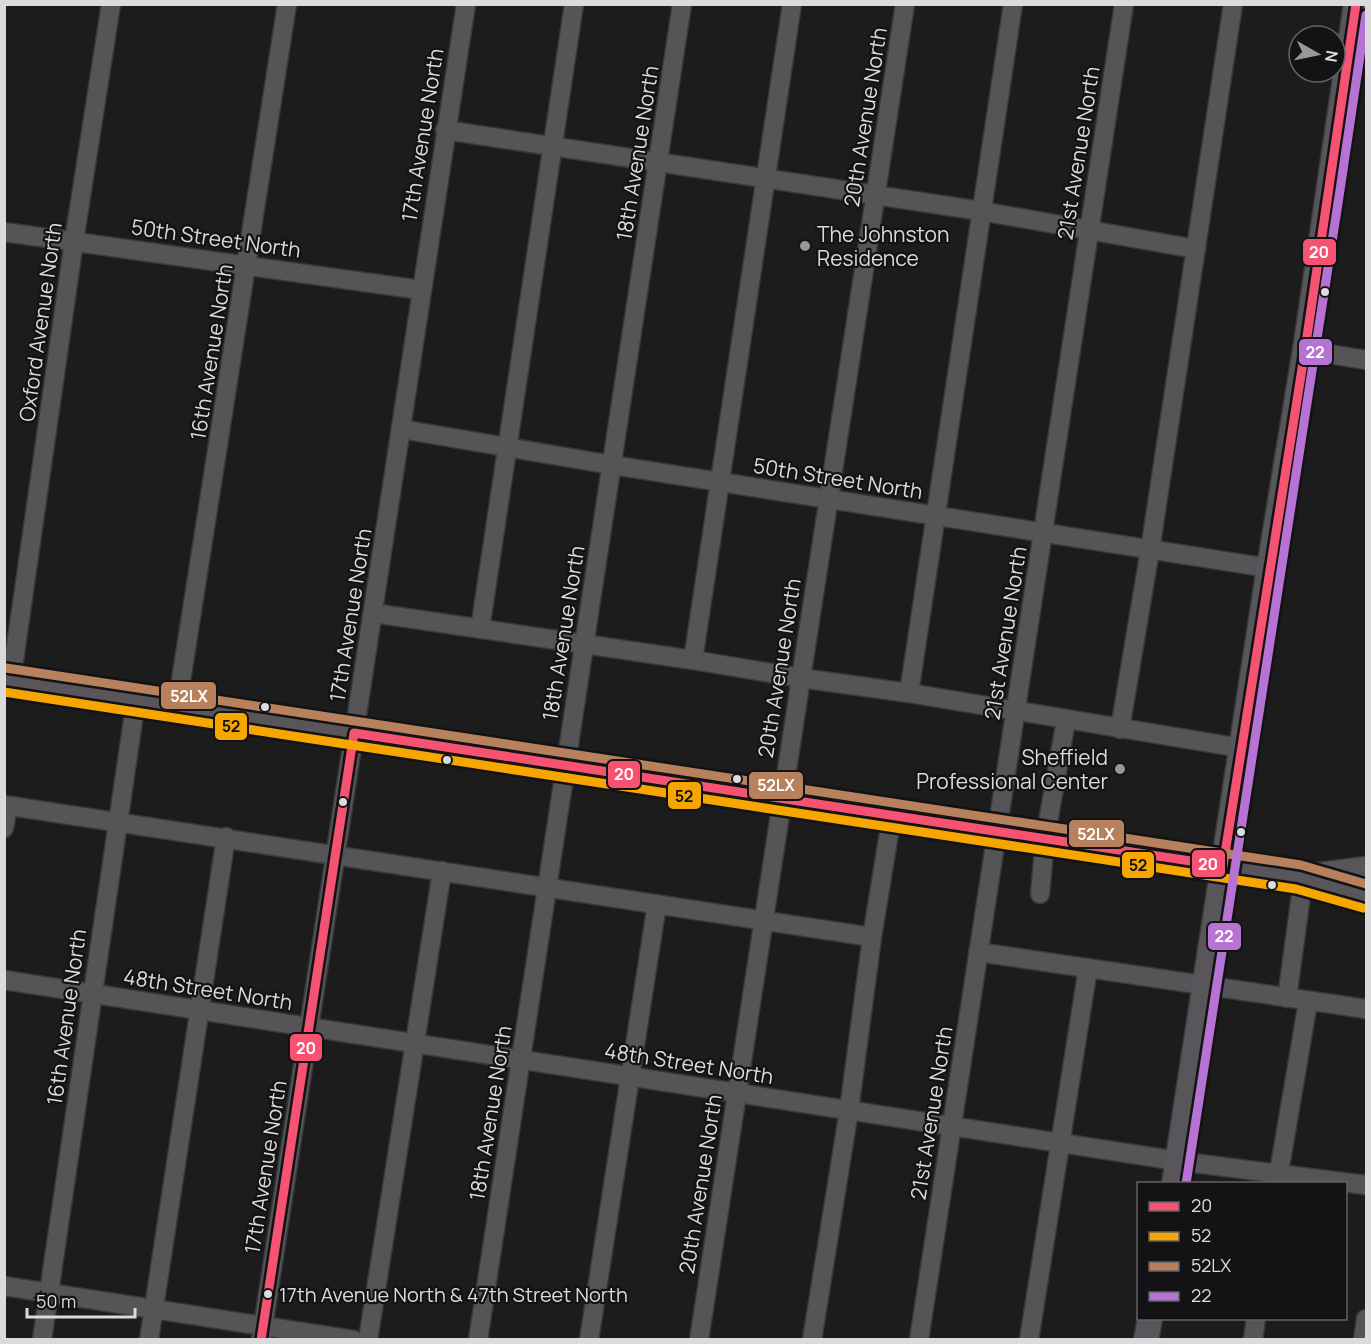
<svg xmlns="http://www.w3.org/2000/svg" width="1371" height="1344" viewBox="0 0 1371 1344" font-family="Manrope,sans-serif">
  <rect width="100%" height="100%" fill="#1c1c1d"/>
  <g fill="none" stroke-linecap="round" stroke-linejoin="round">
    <defs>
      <g id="minor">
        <path d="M445,130l536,81 215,38"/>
        <path d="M4,232l417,58"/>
        <path d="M1305,350l61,10"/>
        <path d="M401,429l211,36 657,103"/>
        <path d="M373,613l320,47 99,-656"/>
        <path d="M480,629l94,-625"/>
        <path d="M693,660l108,18 108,15 332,55"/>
        <path d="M11,681l63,-440 37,-237"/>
        <path d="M909,693l104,-689"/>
        <path d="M177,706l110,-702"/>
        <path d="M1120,729l30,-179 83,-546"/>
        <path d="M4,805l868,132"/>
        <path d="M4,828l4,-22"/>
        <path d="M1040,894l5,-55 21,-119"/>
        <path d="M978,952l388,57"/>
        <path d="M4,980l1174,181 188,24"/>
        <path d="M1287,998l14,-103 -2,-18"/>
        <path d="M1277,1184l31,-182"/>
        <path d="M4,1286l350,54"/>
        <path d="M42,1340l94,-640"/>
        <path d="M149,1340l77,-503"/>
        <path d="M261,1340l205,-1336"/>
        <path d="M368,1340l74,-469"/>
        <path d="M478,1340l204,-1336"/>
        <path d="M589,1340l68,-436"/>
        <path d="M699,1340l206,-1336"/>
        <path d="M812,1340l37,-230 23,-173 20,-122"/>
        <path d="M919,1340l205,-1336"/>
        <path d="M1029,1340l59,-372"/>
        <path d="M1253,1340l3,-22"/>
        <path d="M1363,1340l3,-21"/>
      </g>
      <g id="major">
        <path d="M4,680l1295,197 67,19"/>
        <path d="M1312,876l54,-7"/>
        <path d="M1174,1184l95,-616 36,-218 51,-346"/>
        <path d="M1146,1340l4,-22"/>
      </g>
    </defs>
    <!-- minor casing -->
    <use href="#minor" stroke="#39393a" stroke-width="21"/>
    <!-- major casing -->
    <use href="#major" stroke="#39393a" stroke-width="27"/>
    <!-- minor -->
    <use href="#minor" stroke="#555456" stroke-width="18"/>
    <!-- major -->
    <use href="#major" stroke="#58565a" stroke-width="24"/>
    <defs>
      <path id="bus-1" d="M261,1340l93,-607 869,133 82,-516 51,-346"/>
      <path id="bus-2" d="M4,692l1292,197 67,19"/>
      <path id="bus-3" d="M6,668l1295,197 65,19"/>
      <path id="bus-4" d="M1186,1184c60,-390 123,-779 180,-1169"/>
    </defs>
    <!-- bus-1 casing -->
    <use href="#bus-1" stroke="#131215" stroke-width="14"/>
    <!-- bus-2 casing -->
    <use href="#bus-2" stroke="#131215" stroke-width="14"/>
    <!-- bus-3 casing -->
    <use href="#bus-3" stroke="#131215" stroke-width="14"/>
    <!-- bus-4 casing -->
    <use href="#bus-4" stroke="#131215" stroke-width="14"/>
    <!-- bus-1 -->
    <use href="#bus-1" stroke="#f65372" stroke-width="9"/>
    <!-- bus-2 -->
    <use href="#bus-2" stroke="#f7a600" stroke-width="9"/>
    <!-- bus-3 -->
    <use href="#bus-3" stroke="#b6815c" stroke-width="9"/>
    <!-- bus-4 -->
    <use href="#bus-4" stroke="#b673d3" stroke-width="9"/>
  </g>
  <!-- markers -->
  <g fill="#98989a" stroke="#131215" stroke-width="2">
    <circle cx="805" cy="246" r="6"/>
    <circle cx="1120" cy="769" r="6"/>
  </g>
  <g fill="#dbdbdd" stroke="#131215" stroke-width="2">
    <circle cx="1325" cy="292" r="5"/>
    <circle cx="265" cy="707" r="5"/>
    <circle cx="447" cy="760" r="5"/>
    <circle cx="737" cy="779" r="5"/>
    <circle cx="343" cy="802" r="5"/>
    <circle cx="1241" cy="832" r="5"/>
    <circle cx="1272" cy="885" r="5"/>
    <circle cx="268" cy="1294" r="5"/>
  </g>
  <g text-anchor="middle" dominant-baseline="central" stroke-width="4.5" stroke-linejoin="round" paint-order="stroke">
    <!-- bus labels -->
    <g font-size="20" fill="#dbdbdd" stroke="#131215" text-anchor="start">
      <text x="279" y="1294">17th Avenue North &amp; 47th Street North</text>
    </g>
    <!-- street labels -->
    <g font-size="21" fill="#dbdbdd" stroke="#131215">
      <text transform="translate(865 117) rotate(-81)">20th Avenue North</text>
      <text transform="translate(422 135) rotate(-81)">17th Avenue North</text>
      <text transform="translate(637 153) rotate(-81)">18th Avenue North</text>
      <text transform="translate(1078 153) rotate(-81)">21st Avenue North</text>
      <text transform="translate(216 238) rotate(8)">50th Street North</text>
      <text transform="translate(40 322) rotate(-82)">Oxford Avenue North</text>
      <text transform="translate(211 352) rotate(-81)">16th Avenue North</text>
      <text transform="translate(838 478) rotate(9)">50th Street North</text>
      <text transform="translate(350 615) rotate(-81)">17th Avenue North</text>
      <text transform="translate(563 633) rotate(-81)">18th Avenue North</text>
      <text transform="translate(1005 633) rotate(-81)">21st Avenue North</text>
      <text transform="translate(779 668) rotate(-81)">20th Avenue North</text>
      <text transform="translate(208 989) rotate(9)">48th Street North</text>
      <text transform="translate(66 1017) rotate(-82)">16th Avenue North</text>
      <text transform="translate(689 1063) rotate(9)">48th Street North</text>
      <text transform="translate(490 1113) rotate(-81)">18th Avenue North</text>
      <text transform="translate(931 1113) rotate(-81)">21st Avenue North</text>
      <text transform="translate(265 1167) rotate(-81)">17th Avenue North</text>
      <text transform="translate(700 1184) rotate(-81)">20th Avenue North</text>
    </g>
    <!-- poi labels -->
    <g font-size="21" fill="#dbdbdd" stroke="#131215" text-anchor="start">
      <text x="817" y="234">The Johnston<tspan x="817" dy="24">Residence</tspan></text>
      <text x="1108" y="757" text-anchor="end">Sheffield<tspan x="1108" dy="24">Professional Center</tspan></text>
    </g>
  </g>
  <g stroke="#131215" stroke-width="2">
    <rect x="1302" y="238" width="35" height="28" rx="6" fill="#f65372"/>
    <rect x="1298" y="338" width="35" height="28" rx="6" fill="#b673d3"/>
    <rect x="160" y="681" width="57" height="29" rx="6" fill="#b6815c"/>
    <rect x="214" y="712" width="34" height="29" rx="6" fill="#f7a600"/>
    <rect x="607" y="760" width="34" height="29" rx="6" fill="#f65372"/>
    <rect x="748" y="771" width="56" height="29" rx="6" fill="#b6815c"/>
    <rect x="667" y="781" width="35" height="29" rx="6" fill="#f7a600"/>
    <rect x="1068" y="819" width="57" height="29" rx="6" fill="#b6815c"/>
    <rect x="1191" y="849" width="35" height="29" rx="6" fill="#f65372"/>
    <rect x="1121" y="851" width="34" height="28" rx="6" fill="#f7a600"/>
    <rect x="1207" y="922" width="35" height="29" rx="6" fill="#b673d3"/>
    <rect x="289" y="1033" width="34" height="29" rx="6" fill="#f65372"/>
  </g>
  <g font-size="16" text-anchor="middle" font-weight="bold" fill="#fff">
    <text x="1319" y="258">20</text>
    <text x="1315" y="358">22</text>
    <text x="189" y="702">52LX</text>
    <text x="624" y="780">20</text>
    <text x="776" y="791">52LX</text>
    <text x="1096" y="840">52LX</text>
    <text x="1208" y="870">20</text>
    <text x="1224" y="942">22</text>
    <text x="306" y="1054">20</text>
  </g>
  <g font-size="16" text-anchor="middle" font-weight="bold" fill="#111">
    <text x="231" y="732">52</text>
    <text x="684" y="802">52</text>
    <text x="1138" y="871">52</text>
  </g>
  <!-- border -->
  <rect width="1371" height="1344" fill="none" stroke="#dbdbdd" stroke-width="12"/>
  <!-- legend -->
  <rect x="1137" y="1182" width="210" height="138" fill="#131215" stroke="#636265" stroke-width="1.5"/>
  <rect x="1149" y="1202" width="30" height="9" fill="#f65372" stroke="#636265" stroke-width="1.5"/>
  <text x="1191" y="1212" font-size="18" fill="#dbdbdd">20</text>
  <rect x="1149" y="1232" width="30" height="9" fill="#f7a600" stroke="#636265" stroke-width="1.5"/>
  <text x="1191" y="1242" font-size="18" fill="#dbdbdd">52</text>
  <rect x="1149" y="1262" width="30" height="9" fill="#b6815c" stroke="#636265" stroke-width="1.5"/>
  <text x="1191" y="1272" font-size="18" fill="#dbdbdd">52LX</text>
  <rect x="1149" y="1292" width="30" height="9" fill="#b673d3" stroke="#636265" stroke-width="1.5"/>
  <text x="1191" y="1302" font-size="18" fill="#dbdbdd">22</text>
  <!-- north arrow -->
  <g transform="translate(1317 54) rotate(99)"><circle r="28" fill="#131215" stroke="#636265" stroke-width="1.5"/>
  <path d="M0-4.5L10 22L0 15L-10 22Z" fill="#98989a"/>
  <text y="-9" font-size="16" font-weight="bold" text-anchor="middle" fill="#dbdbdd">N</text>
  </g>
  <!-- scale -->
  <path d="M27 1308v9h108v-9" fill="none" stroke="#dbdbdd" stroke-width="3"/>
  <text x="36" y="1308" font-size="18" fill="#dbdbdd" stroke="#131215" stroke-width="4.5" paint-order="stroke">50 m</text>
</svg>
